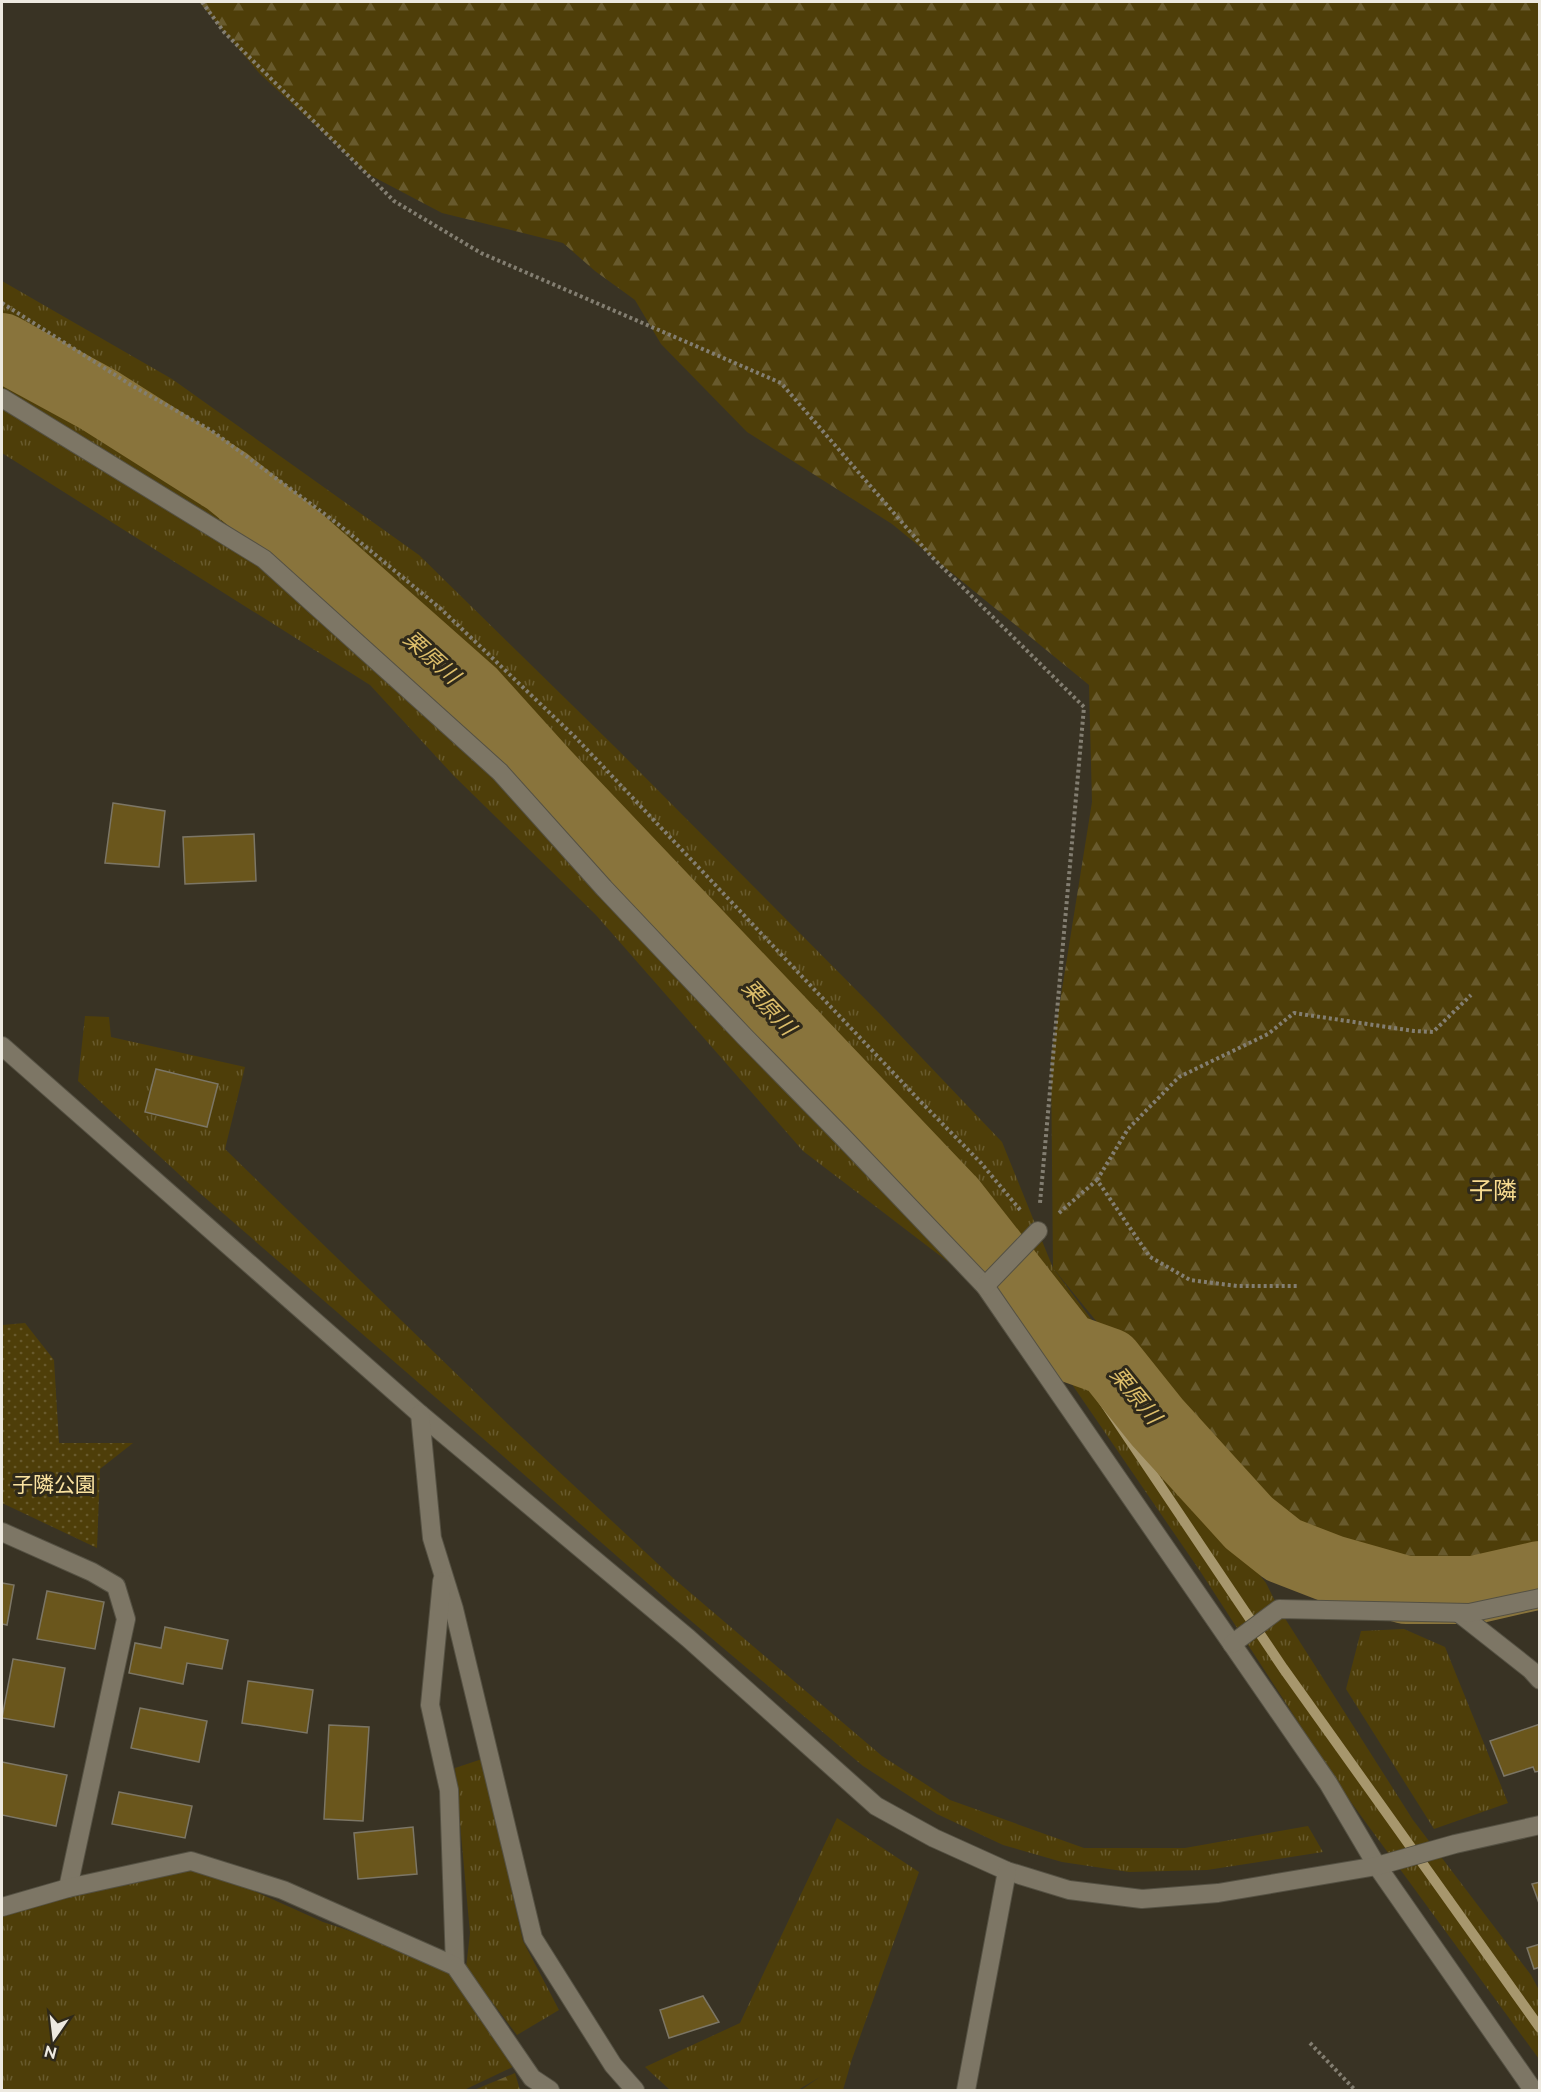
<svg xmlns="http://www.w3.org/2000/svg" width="1541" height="2092" viewBox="0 0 1541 2092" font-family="Raleway,'Noto Sans JP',sans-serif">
  <defs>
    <pattern id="grass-tufts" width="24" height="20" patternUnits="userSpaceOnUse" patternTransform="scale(1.5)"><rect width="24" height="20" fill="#4e3e09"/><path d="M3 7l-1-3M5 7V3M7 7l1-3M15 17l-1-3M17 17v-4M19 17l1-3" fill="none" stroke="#685a2d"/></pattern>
    <pattern id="forest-firs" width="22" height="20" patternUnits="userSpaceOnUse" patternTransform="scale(1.5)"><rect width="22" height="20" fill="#4e3e09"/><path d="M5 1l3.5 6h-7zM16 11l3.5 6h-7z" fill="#685a2d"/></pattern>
    <pattern id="park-dots" width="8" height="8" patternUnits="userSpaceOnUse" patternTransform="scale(1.5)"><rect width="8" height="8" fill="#4e3e09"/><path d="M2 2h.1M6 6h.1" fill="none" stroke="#685a2d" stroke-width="1.8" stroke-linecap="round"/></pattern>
  </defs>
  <rect width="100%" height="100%" fill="#393324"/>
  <!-- grass -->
  <g fill="url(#grass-tufts)">
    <path d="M2,281l170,98 247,176 198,194 263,265 122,128 51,126 112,150 44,93 57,72 13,26 134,211 118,155 8,15v69l-194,-265 -145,-223 -168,-245 -229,-175 -207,-236 -142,-139 -84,-91 -368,-232z"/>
    <path d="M85,1016l24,1 2,20 134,30 -20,82 285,277 162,151 210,179 68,44 134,48h101l123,-22 15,26 -116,18 -78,2 -67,-10 -59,-17 -66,-31 -74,-48 -186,-157 -182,-160 -300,-260 -117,-108z"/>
    <path d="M1404,1629l41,18 63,156 -74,26 -88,-140 15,-58z"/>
    <path d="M482,1759l41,182 36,69 -42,25 -51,-67 4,-35 -15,-165z"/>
    <path d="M837,1818l82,54 -67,187 -9,31h-42l19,-13 -22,13h-128l-25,-23 95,-44z"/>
    <path d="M182,1863l61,23 80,36 132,44 66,97 -57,27h-462v-183z"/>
  </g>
  <!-- forest -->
  <g fill="url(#forest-firs)">
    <path d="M199,2h1340v1550l-63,14 -76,12 -66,-19 -44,-21 -67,-76 -60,-59 -110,-135 -2,-210 41,-256 -3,-117 -197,-161 -145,-92 -86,-88 -26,-44 -40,-29 -32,-28 -121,-30 -74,-39 -108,-100z"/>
    <path d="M317,542l66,37 548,550 74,91 -2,55 -207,-206 -291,-315 -172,-168z"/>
    <path d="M515,2073l5,17h-46z"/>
  </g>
  <!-- park -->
  <path fill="url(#park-dots)" d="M25,1323l29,37 5,83h74l-33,26 -3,79 -95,-45v-178z"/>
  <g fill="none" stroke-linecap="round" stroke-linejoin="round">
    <!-- stream -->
    <path stroke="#a7976d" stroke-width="10" d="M1067,1347l216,321 257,360"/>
    <!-- river -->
    <path stroke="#89743c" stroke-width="68" d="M2,347l97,53 128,81 71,57 175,155 74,82 406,427 114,145 42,15 48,60 92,101 34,27 49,19 74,21h68l66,-15"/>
  </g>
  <!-- building -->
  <g fill="#6a561c" stroke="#7c7665" stroke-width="1.5">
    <path d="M113,803l52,8 -6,56 -54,-4z"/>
    <path d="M254,834l2,47 -71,3 -2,-47z"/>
    <path d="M156,1069l62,15 -11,43 -62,-15z"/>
    <path d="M2,1583l12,2 -7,40 -5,-1z"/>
    <path d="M47,1591l57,11 -9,47 -58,-10z"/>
    <path d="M165,1627l63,13 -6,29 -35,-6 -4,21 -54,-11 6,-30 26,5z"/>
    <path d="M13,1659l52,9 -11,59 -52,-9z"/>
    <path d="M248,1681l65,9 -6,43 -65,-10z"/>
    <path d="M140,1708l67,13 -8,41 -68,-14z"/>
    <path d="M1540,1724v47l-5,1 -2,-5 -29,9 -14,-35z"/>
    <path d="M329,1725l40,2 -6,94 -39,-2z"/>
    <path d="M2,1762l65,13 -11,51 -54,-11z"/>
    <path d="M119,1792l73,14 -7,32 -73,-14z"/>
    <path d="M413,1827l4,47 -59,5 -4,-46z"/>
    <path d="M1540,1882v24l-8,-22z"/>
    <path d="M1540,1944v23l-6,2 -7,-21z"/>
    <path d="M703,1996l16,26 -50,16 -9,-28z"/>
  </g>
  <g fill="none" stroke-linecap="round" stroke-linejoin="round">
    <defs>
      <g id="minor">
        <path d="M2,398l262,161 236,213 104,116 140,148 97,99 144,151 343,497 49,83 156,224"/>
        <path d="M2,1046l418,368 268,224 188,168 58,32 73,33 62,19 73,9 76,-6 159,-27 78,-22 85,-19"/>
        <path d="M985,1286l53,-55"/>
        <path d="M420,1414l12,124 22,71 79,329 80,127 22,25"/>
        <path d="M2,1532l90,40 24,14 10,33 -58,269"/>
        <path d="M442,1581l-12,124 19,85 6,176"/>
        <path d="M1460,1614l71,56 9,10"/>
        <path d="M1232,1644l47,-35 190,4 71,-15"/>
        <path d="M2,1907l66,-19 123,-27 92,29 172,76 77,112 18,12"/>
        <path d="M966,2090l41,-219"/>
      </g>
    </defs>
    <!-- minor casing -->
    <use href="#minor" stroke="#555143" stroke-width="20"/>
    <!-- path -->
    <g stroke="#837e71" stroke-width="4" stroke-dasharray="3 3" stroke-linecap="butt">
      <path d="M202,2l22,30 170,169 87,52 300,130 151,174 152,150 -44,496"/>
      <path d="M2,303l129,82 81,46 126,93 103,85 134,128 345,364 61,62 40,48"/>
      <path d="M1097,1180l31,-51 51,-52 89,-43 26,-21 120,18 19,1 38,-37"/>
      <path d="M1059,1213l38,-33 53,77 40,23 47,6h62"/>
      <path d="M1310,2043l45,47"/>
    </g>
    <!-- minor -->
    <use href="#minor" stroke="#7d7665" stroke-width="18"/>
  </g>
  <g text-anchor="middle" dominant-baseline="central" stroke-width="6" stroke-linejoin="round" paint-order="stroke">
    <!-- park labels -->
    <g font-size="21" fill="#fae2a0" stroke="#2f291a">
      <text x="54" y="1484">子隣公園</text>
    </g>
    <!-- water labels -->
    <g font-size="22" font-style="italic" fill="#ddbe6a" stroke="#2f291a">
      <text transform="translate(432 657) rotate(42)">栗原川</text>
      <text transform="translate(769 1007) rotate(47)">栗原川</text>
      <text transform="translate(1136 1395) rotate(51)">栗原川</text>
    </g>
    <!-- quarter labels -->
    <g font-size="24" fill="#f8dc90" stroke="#2f291a">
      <text x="1493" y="1190">子隣</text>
    </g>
  </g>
  <!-- border -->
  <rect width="1541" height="2092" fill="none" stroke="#ede9e0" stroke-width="6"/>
  <!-- north arrow -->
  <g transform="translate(54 2038) rotate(194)" stroke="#2f291a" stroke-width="4.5" paint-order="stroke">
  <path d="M0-4.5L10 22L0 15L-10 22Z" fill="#ede9e0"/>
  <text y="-9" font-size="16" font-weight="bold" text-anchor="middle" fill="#ede9e0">N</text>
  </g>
</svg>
